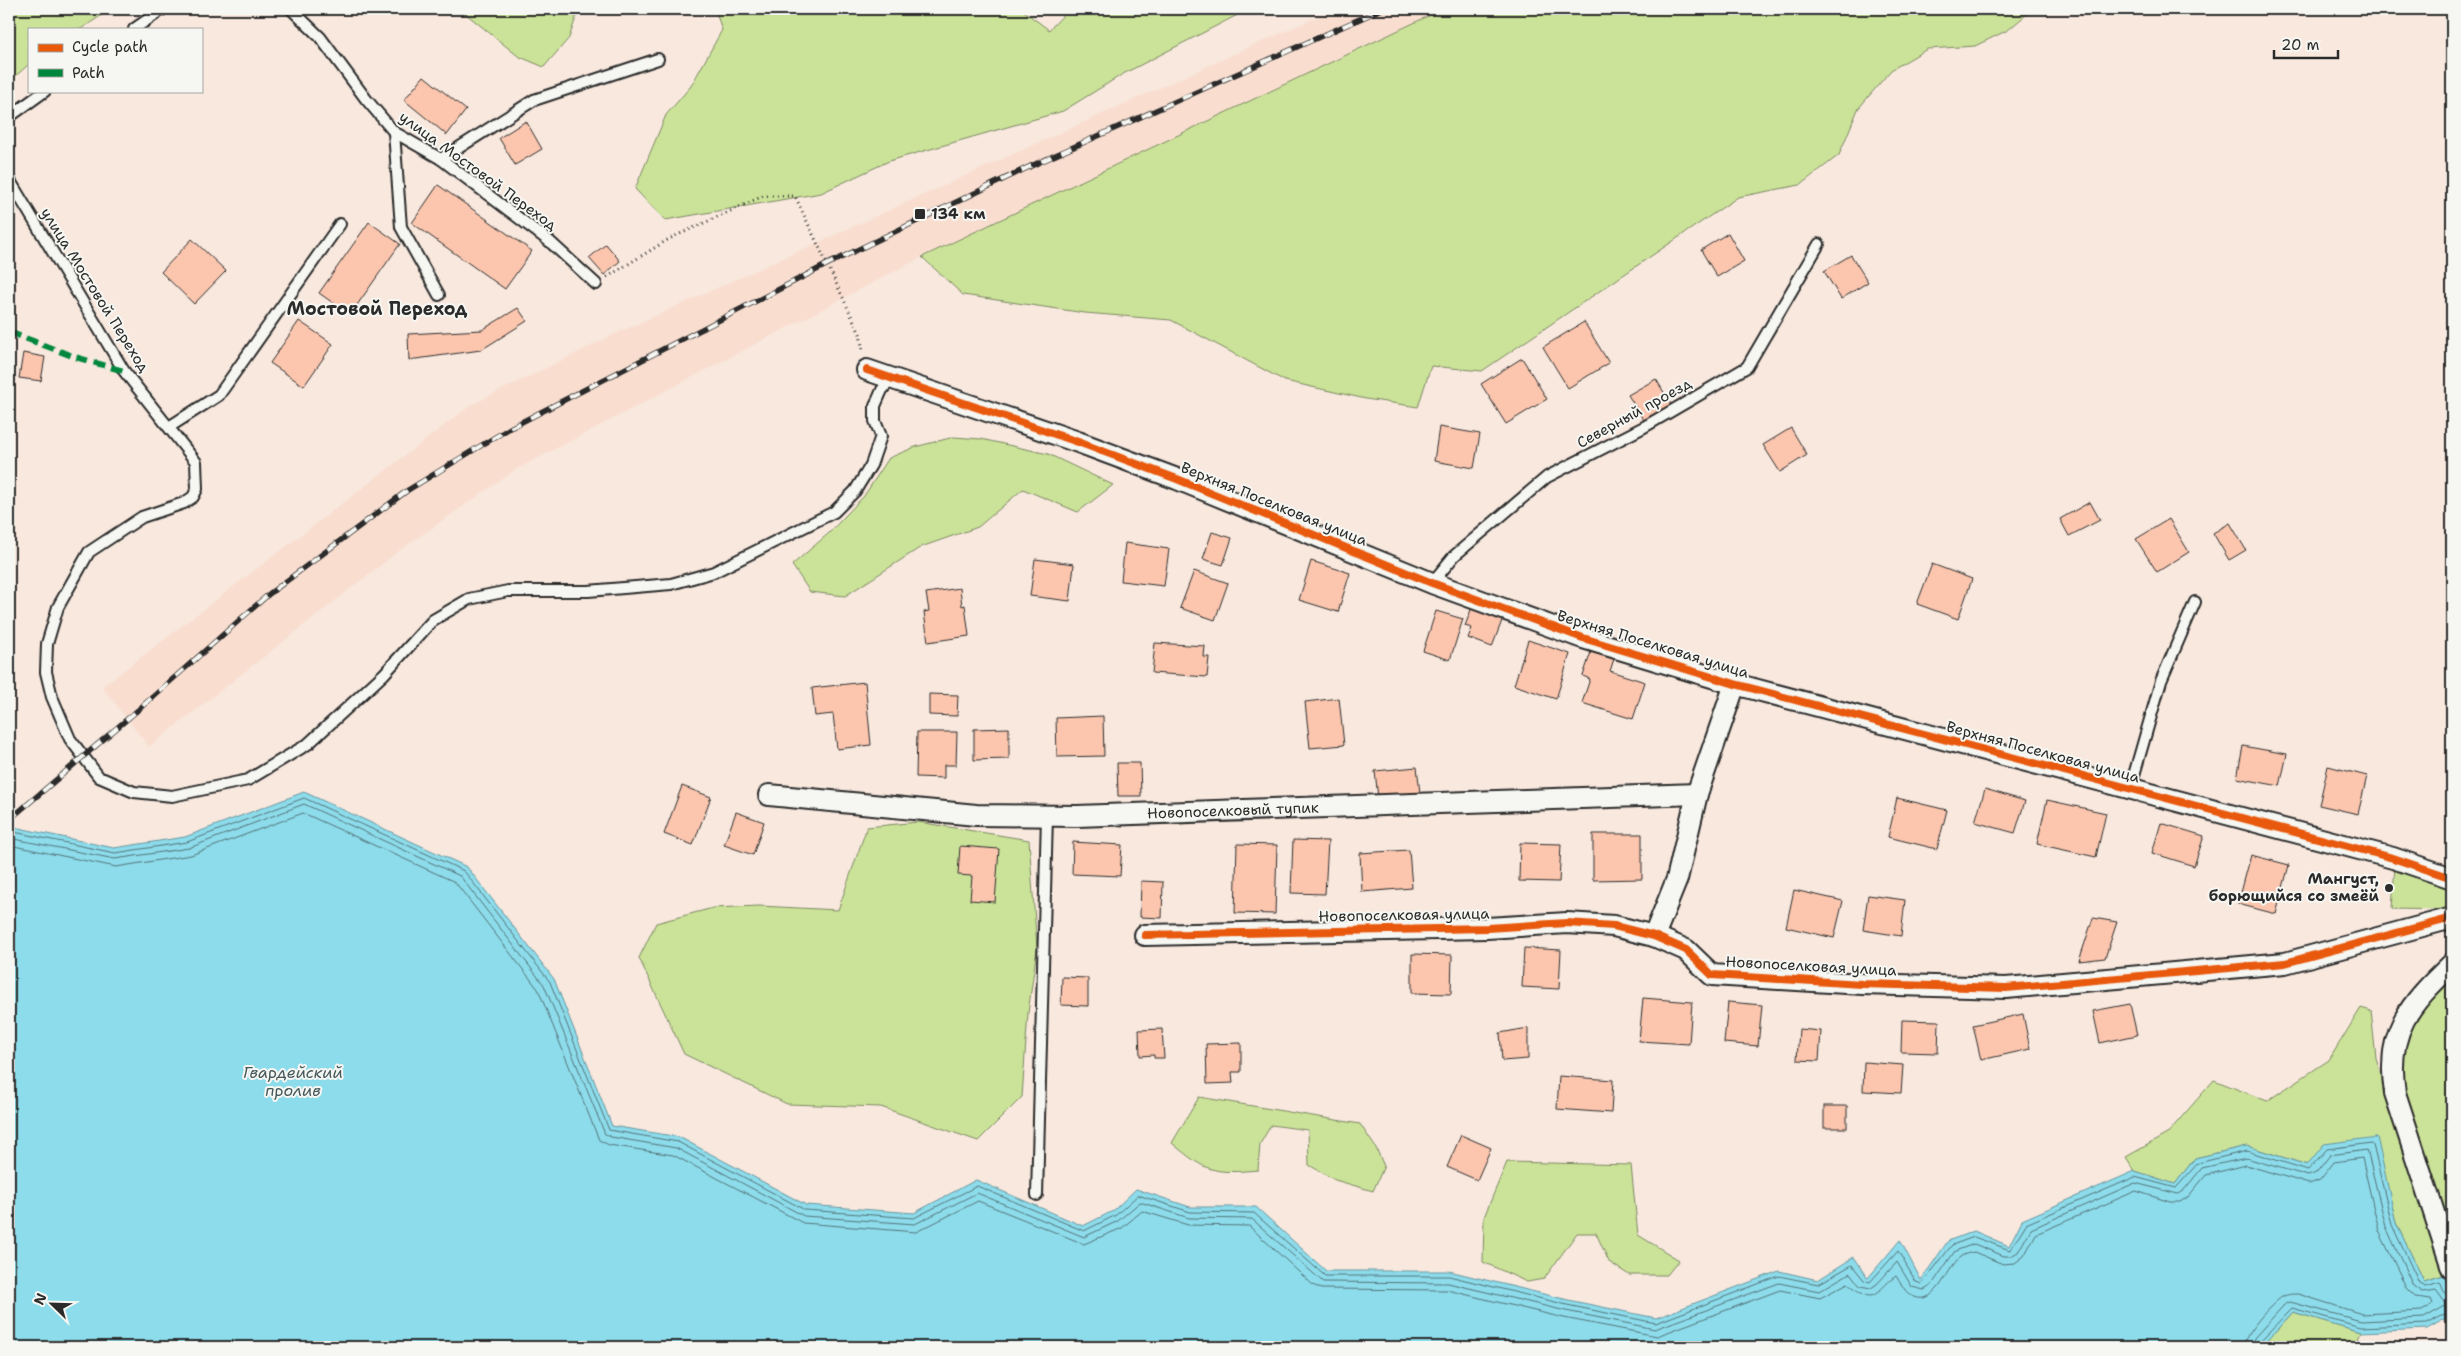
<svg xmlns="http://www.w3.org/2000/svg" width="2461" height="1356" viewBox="0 0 2461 1356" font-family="'Shantell Sans',sans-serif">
  <rect width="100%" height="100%" fill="#f8e8de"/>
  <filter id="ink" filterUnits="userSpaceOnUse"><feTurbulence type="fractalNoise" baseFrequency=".02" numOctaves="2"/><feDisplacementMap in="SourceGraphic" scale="10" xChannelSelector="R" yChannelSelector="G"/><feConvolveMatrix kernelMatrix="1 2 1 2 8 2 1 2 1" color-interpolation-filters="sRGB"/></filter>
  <g filter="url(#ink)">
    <!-- built -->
    <path fill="#f9ded0" d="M1334,9h109l-521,248 -405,212 -117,81 -251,197 -47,-60 369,-282 142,-70z"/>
    <!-- green -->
    <g fill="#cbe398" stroke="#7b8762">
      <path d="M9,9h102l-30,20h-52v35l-20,18z"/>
      <path d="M460,9h119l-10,29 -25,29 -26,-11z"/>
      <path d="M715,9h306l28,21 20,-21h180l-126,65 -60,37 -174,50 -68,32 -156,27 -30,-31 31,-74 25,-29 31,-56z"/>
      <path d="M1443,9h590l-25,21 -33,16 -48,3 -36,21 -33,39 -19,46 -39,30 -62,12 -256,174 -51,-5 -13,41 -52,-8 -81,-18 -114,-61 -86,-7 -122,-18 -41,-38z"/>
      <path d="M954,437l27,2 67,15 65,31 -35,27 -55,-23 -45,38 -57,20 -76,49 -35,-4 -18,-27 36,-31 36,-38 25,-38 26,-11z"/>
      <path d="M918,822l111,18 8,108 -9,65 -6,84 -44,44 -97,-34 -94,-3 -103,-50 -45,-96 17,-35 57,-15 46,-2 79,4 29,-83z"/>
      <path d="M2395,865l51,20 5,25 -59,-1z"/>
      <path d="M2452,974v12l-6,6 6,19v89l-4,6 4,32v114l-54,-168 2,-41 29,-45z"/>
      <path d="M2361,1008l10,3 5,48 24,71 44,145 -20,6 -28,-58 -20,-86 -69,28 -60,-19 -52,12 -20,26 -40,-13 -9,-14 41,-23 47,-54 53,21 62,-41z"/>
      <path d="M1199,1097l161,27 16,24 8,18 -11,25 -38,-11 -26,-15 -1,-35 -37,-5 -11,19 -2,26c-45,4 -52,2 -86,-27z"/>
      <path d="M1507,1162l124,3 7,70 41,25 -12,15h-38l-20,-13 -13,-29h-19l-33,46 -17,3 -44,-20 1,-45z"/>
      <path d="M2293,1312l68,20 -6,15h-94z"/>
    </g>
    <!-- water -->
    <path fill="#8ddceb" stroke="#66959e" d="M304,792l163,75 87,112 58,147 67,11 127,68 108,8 62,-33 107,46 30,-15 23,-22 54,18h66l70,64h123l119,29 88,18 123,-47 39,9 36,-23 14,21 32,-38 21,40 27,-39 26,-10 35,15 13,-26 113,-49 40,13 20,-26 52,-12 60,19 17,-21 53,-7 19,86 28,58 20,-6 5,16 3,-1v25l-25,14 -66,3 -68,-20 -32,35h-2252v-521l105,22 71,-11z"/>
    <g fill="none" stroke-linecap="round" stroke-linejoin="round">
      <!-- shore -->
      <g stroke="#527278" stroke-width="1">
        <path d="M9,831l106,22 72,-11 117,-44 160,73 86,111 59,148 69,12 127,68 109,8 63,-32 107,45 32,-16 22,-20 52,17 64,1 71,63h124l118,29 89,18 123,-47 39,8 34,-19 12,15 6,2 28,-31 18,31 6,2 30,-39 22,-8 36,13 16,-26 109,-47 41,11 22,-25 49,-12 61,19 19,-21 44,-6 2,2 19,80 27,58 6,3 15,-4 5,12 7,1"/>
        <path d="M9,838l106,21 74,-11 115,-44 156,72 84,109 61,149 6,3 65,11 128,68 111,8 62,-31 107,44 34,-16 22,-19 49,16 63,1 71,63 125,1 118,28 89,18 124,-46 40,8 31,-18 10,13 11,2 6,-4 20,-22 15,25 12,3 7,-4 24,-35 19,-7 30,12h7l7,-4 13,-23 104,-46 43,11 6,-4 18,-22 44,-10 62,18 8,-3 14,-18 37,-5 19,77 27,59 9,6 14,-2 11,15 -23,13 -63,3 -71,-19 -6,3 -30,33 -3,9"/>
        <path d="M9,845l107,22 75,-12 112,-42 152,69 83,107 61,151 10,5 64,10 130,68 113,9 62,-31 106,43 38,-16 20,-17 46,14 61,1 64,59 8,4 126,1 117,28 93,18 123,-46 40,8 28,-15c29,25 25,9 48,-7 5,5 7,14 13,18 26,18 37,-25 51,-37 3,-3 10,-4 14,-5l29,12 12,-1 9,-7 12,-22 100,-43 34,11h10l8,-5 18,-22 40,-10 63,19 11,-4 14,-18 28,-4 17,73 28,58 8,8 16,2 2,5 -11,7 -60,3 -64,-20c-6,0 -11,0 -16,3 -11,7 -38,37 -39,50"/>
        <path d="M2257,1347l2,-5 33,-34 69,19 65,-3 26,-13"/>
      </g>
    </g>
    <!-- building -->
    <g fill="#fcc6ae" stroke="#2b2b2b">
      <path d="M424,76l42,34 -19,25 -43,-35z"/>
      <path d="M526,121l16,28 -27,16 -16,-27z"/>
      <path d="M438,185l94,66 -27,38 -93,-66z"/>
      <path d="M369,222l31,22 -50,71 -31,-22z"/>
      <path d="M1728,233l16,28 -27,16 -16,-27z"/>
      <path d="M192,239l34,32 -32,33 -33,-32z"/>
      <path d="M606,244l14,17 -16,14 -15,-17z"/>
      <path d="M1851,255l17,27 -27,17 -17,-28z"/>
      <path d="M518,308l9,13 -46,29 -72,10 -1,-26 74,-4z"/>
      <path d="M299,321l34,23 -29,42 -34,-23z"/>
      <path d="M1584,322l25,41 -41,25 -25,-41z"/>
      <path d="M23,353l22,4 -4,24 -22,-3z"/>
      <path d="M1522,358l25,41 -41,25 -25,-40z"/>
      <path d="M1656,379l16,27 -27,16 -17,-27z"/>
      <path d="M1439,427l41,7 -6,34 -40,-7z"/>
      <path d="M1791,428l16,27 -27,17 -17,-27z"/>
      <path d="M2090,502l10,18 -31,16 -9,-17z"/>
      <path d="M2169,519l20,33 -32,20 -21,-33z"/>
      <path d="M2230,523l16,27 -17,10 -16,-27z"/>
      <path d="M1212,532l20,6 -9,27 -20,-6z"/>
      <path d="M1125,543l44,6 -5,37 -43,-5z"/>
      <path d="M1035,559l39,5 -4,37 -40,-5z"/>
      <path d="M1311,561l39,12 -12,39 -39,-12z"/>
      <path d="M1932,564l40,15 -14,40 -41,-15z"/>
      <path d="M1194,571l34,12 -13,37 -35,-12z"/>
      <path d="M960,588l2,18 3,-1 4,31 -41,6 -4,-30 5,-1 -3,-18z"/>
      <path d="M1472,607l31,11 -11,29 -24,-9 4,-10 -7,-2z"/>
      <path d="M1436,611l27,8 -13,41 -27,-9z"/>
      <path d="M1528,640l42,14 -14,45 -42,-14z"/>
      <path d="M1155,643l50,3 -1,11h5l-2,20 -55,-4z"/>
      <path d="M1591,652l23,7 -4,12 35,11 -12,37 -51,-16 8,-24 -7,-3z"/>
      <path d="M865,682l6,63 -34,4 -4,-35 -18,2 -3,-28z"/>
      <path d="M929,694l29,1 -1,21 -28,-1z"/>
      <path d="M1339,698l5,47 -34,3 -5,-46z"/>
      <path d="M1103,716l1,40 -47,1 -1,-39z"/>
      <path d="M1009,728v31l-35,1v-31z"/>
      <path d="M917,732h40l-1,33h-12v13l-28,-1z"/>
      <path d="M2243,746l44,8 -7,32 -43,-8z"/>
      <path d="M1117,763h23l1,33h-23z"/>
      <path d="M2328,766l39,10 -9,38 -39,-9z"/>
      <path d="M1417,767l3,26 -42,5 -3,-27z"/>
      <path d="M2451,776h1v38h-3z"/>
      <path d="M682,786l29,11 -18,48 -29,-11z"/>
      <path d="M1985,789l40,12 -10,32 -40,-11z"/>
      <path d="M1897,798l50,12 -10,39 -49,-12z"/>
      <path d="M2047,800l59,13 -10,44 -59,-13z"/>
      <path d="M736,812l28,10 -11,33 -29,-10z"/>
      <path d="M2161,823l43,13 -10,30 -42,-13z"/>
      <path d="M1593,834h49v45l-49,1z"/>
      <path d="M1293,840l35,1 -3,53 -34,-1z"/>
      <path d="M1073,842l49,3 -2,31 -48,-2z"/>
      <path d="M1520,843l41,1 -2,38 -40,-1z"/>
      <path d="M1237,844l40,1 -2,69 -40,-1z"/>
      <path d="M960,846l39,3 -4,53 -25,-2 2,-24 -14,-1z"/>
      <path d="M1409,850l3,38 -50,4 -2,-39z"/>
      <path d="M2251,855l38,10 -13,49 -38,-10z"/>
      <path d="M1141,881l22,1 -1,36 -22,-1z"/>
      <path d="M1794,890l49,11 -9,37 -48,-11z"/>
      <path d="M1868,895l37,5 -4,36 -38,-6z"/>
      <path d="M2093,918l24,4 -12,36 -26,3z"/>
      <path d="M1524,948l37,2 -2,39 -37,-2z"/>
      <path d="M1412,954l40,1 -1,39 -39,-1z"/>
      <path d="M1062,977l26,1v28l-27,-1z"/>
      <path d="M1643,998l49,4 -3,42 -50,-3z"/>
      <path d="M1728,1002l34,3 -4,41 -34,-3z"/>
      <path d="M2130,1004l7,31 -37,8 -7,-32z"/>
      <path d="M2023,1014l7,35 -49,11 -8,-35z"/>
      <path d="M1902,1020l37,1 -1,32 -37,-1z"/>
      <path d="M1528,1028v31l-26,2 -2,-28z"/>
      <path d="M1162,1029l2,29h-10v-3l-14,1 -1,-26z"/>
      <path d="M1799,1029l22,2 -2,30 -22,-1z"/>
      <path d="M1241,1043v29h-9l1,11 -26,1 -1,-40z"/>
      <path d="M1864,1062l39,3 -2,28 -38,-2z"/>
      <path d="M1559,1076l54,4 -2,33 -54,-4z"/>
      <rect x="1824" y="1106" width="23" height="22"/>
      <path d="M1461,1135l30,13 -14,32 -30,-13z"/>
    </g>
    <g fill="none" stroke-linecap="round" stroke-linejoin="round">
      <defs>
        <g id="lane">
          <path d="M291,9l29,28 46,62 28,33 47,27 108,82 47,43"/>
          <path d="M134,29l29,-20"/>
          <path d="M9,117l36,-26"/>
          <path d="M394,132l7,95 38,68"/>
          <path d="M441,159l93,-59 124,-41"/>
          <path d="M9,179l115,192 72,91 1,27 -4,8 -9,6 -42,14 -53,35 -31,55 -11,37 -1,28 6,25 18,42 29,38 35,15 38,4 76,-16 60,-36 76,-70 49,-54 36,-21 39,-8h80l83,-7 43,-12 120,-60 21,-21 16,-26 10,-29 -6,-15v-15l7,-16 9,-11"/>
          <path d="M169,427l50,-32 121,-171"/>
          <path d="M1432,583l22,-27 93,-79 97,-50 103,-60 72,-123"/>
          <path d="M2130,789l31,-108 34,-79"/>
          <path d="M1037,1195l10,-379"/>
        </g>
        <g id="street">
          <path d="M867,370l211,72 99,37 255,104 151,55 152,46 658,174 59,20"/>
          <path id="s1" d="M769,795l207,20 101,1 620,-22"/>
          <path d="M1145,935l342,-7 80,-5 47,3 40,10 32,14 26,25 150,9 144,4 279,-25 167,-45"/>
          <path d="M1654,936l23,-57 20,-85 38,-110"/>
          <path d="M2452,964c-42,40 -67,67 -57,129l57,175"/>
        </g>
      </defs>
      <!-- lane casing -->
      <use href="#lane" stroke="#2b2b2b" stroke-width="14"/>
      <!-- street casing -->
      <use href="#street" stroke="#2b2b2b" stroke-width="24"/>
      <!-- path -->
      <path stroke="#2b2b2b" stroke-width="3" stroke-dasharray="1 4" stroke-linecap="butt" d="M607,277l62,-38 94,-43h32l65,138 3,18"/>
      <!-- lane -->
      <use href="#lane" stroke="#f6f6f2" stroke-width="10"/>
      <!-- street -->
      <use href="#street" stroke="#f6f6f2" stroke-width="20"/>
      <defs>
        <path id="rail" d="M9,820l130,-111 130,-115 139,-104 102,-62 318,-164 203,-98 351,-157"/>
      </defs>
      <!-- rail casing -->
      <use href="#rail" stroke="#2b2b2b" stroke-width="5.5"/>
      <!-- rail -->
      <use href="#rail" stroke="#f6f6f2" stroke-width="4" stroke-dasharray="11" stroke-linecap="butt"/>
      <!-- quiet -->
      <path stroke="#00873e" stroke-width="6" stroke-dasharray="12 6" stroke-linecap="butt" d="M9,332l66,25 49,14"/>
      <defs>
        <g id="cycleway">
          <path d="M867,370l211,72 99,37 255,104 151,55 152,46 658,174 59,20"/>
          <path d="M1145,935l342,-7 80,-5 47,3 40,10 32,14 26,25 150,9 144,4 279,-25 167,-45"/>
        </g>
      </defs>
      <!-- cycleway casing -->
      <use href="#cycleway" stroke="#f6f6f2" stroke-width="11"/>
      <!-- cycleway -->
      <use href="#cycleway" stroke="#e8590c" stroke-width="8"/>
    </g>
  </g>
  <!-- markers -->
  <g fill="#2b2b2b" stroke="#f6f6f2" stroke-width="2">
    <rect x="914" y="208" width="12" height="12" rx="2.5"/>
    <circle cx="2389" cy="888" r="5"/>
  </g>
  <g text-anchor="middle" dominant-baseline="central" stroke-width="4" stroke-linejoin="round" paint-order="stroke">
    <!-- street labels -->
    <g font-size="15" fill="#2b2b2b" stroke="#f6f6f2">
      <text transform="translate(478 171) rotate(36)">улица Мостовой Переход</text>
      <text transform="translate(95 290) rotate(58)">улица Мостовой Переход</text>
      <text transform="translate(1634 413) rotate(-29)">Северный проезд</text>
      <text transform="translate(1274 504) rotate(22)">Верхняя Поселковая улица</text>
      <text transform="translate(1653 644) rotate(17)">Верхняя Поселковая улица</text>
      <text transform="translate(2043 752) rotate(15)">Верхняя Поселковая улица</text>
      <text stroke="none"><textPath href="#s1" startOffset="465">Новопоселковый тупик</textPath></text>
      <text transform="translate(1404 915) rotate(-1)">Новопоселковая улица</text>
      <text transform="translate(1811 966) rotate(3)">Новопоселковая улица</text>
    </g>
    <!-- poi labels -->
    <g font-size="15" font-weight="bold" fill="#2b2b2b" stroke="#f6f6f2" text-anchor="start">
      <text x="931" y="214">134 км</text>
      <text x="2379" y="879" text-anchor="end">Мангуст,<tspan x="2379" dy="17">борющийся со змеёй</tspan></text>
    </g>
    <!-- water labels -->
    <g font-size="16" font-style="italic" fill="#44575b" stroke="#f6f6f2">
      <text x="293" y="1072">Гвардейский<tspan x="293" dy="18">пролив</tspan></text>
    </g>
    <!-- quarter labels -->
    <g font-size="18" font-weight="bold" fill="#2b2b2b" stroke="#f6f6f2">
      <text x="377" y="309">Мостовой Переход</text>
    </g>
  </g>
  <!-- margin -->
  <rect width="2461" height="1356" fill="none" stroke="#f6f6f2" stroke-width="30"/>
  <rect x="15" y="15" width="2431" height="1326" fill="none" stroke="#2b2b2b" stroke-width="2" filter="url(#ink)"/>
  <!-- legend -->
  <rect x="28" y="28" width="175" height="65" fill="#f6f6f2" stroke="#a5a5a2"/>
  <rect x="38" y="44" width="25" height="8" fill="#e8590c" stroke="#a5a5a2"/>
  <text x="72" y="52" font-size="15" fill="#2b2b2b">Cycle path</text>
  <rect x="38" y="69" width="25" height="8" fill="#00873e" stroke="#a5a5a2"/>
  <text x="72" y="78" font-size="15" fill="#2b2b2b">Path</text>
  <!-- north arrow -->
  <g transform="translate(52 1304) rotate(293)" stroke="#f6f6f2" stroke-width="4" paint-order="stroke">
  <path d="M0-4L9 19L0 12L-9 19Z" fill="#2b2b2b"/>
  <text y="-8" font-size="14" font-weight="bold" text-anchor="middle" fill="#2b2b2b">N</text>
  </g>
  <!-- scale -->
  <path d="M2274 50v8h64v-8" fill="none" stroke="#2b2b2b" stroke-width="2.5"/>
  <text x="2281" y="50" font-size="15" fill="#2b2b2b" stroke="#f6f6f2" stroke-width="4" paint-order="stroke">20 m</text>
</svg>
